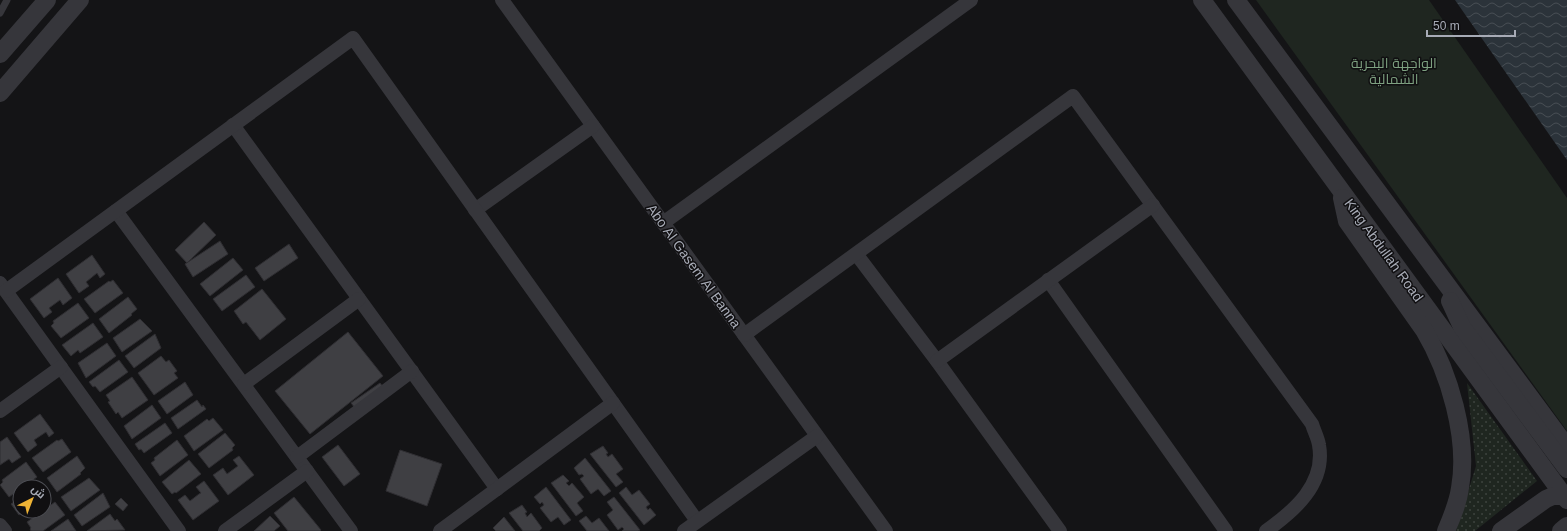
<svg xmlns="http://www.w3.org/2000/svg" width="1567" height="531" viewBox="0 0 1567 531" font-family="Arial,Cairo,sans-serif">
  <defs>
    <pattern id="grass-dots" width="8" height="8" patternUnits="userSpaceOnUse"><rect width="8" height="8" fill="#1f2620"/><path d="M2 2h.1M6 6h.1" fill="none" stroke="#3d433e" stroke-width="1.8" stroke-linecap="round"/></pattern>
    <pattern id="water-waves" width="16" height="10" patternUnits="userSpaceOnUse"><rect width="16" height="10" fill="#2b333a"/><path d="M0 5q4-4 8 0t8 0" fill="none" stroke="#474e54"/></pattern>
  </defs>
  <rect width="100%" height="100%" fill="#141416"/>
  <!-- grass -->
  <path fill="url(#grass-dots)" d="M1467,383l70,98 -62,50h-19l20,-65z"/>
  <!-- park -->
  <path fill="#1f2620" d="M1256,0h173l138,198v233z"/>
  <!-- water -->
  <path fill="url(#water-waves)" d="M1455,0h112v160z"/>
  <!-- building -->
  <g fill="#3f3f43" stroke="#2f2e32">
    <path d="M204,222l12,13 -29,28 -12,-13z"/>
    <path d="M220,241l8,13 -35,23 -8,-13z"/>
    <path d="M289,244l9,14 -34,23 -9,-13z"/>
    <path d="M92,255l13,19 -5,4 -3,-5 -11,9 3,4 -10,7 -13,-19z"/>
    <path d="M233,258l10,12 -33,26 -10,-12z"/>
    <path d="M246,275l9,12 -33,24 -9,-12z"/>
    <path d="M58,278l14,20 -9,7 -3,-5 -11,8 3,4 -8,6 -14,-19z"/>
    <path d="M113,280l10,13 -28,20 -11,-14 25,-18 1,1z"/>
    <path d="M262,289l24,30 -26,21 -14,-18 -3,2 -9,-13z"/>
    <path d="M128,297l9,12 -6,5 1,1 -23,18 -10,-14z"/>
    <path d="M78,303l11,15 -28,20 -10,-12 3,-3 -1,-2z"/>
    <path d="M140,319l12,12 -30,21 -9,-14z"/>
    <path d="M93,323l10,14 -23,16 -2,-3 -7,6 -9,-11z"/>
    <path d="M348,332l35,44 -73,58 -35,-43z"/>
    <path d="M155,334l6,14 -27,20 -9,-12z"/>
    <path d="M107,343l9,13 -30,22 -8,-15z"/>
    <path d="M161,356l5,6 3,-2 8,11 -3,2 4,5 -24,17 -16,-22z"/>
    <path d="M119,360l9,12 -28,20 -5,-6 -2,1 -4,-5z"/>
    <path d="M132,377l16,23 -26,18 -4,-6 -2,2 -8,-12 2,-1 -4,-6z"/>
    <path d="M185,382l8,13 -26,19 -9,-13z"/>
    <path d="M380,383l3,4 -24,26 -8,-10z"/>
    <path d="M197,400l5,7 1,-2 3,4 -28,20 -7,-11z"/>
    <path d="M152,405l9,13 -29,21 -8,-13z"/>
    <path d="M40,414l14,19 -5,4 -3,-5 -12,8 3,5 -9,7 -14,-19z"/>
    <path d="M213,418l10,12 -29,21 -10,-15 23,-17 2,2z"/>
    <path d="M165,423l7,10 -28,20 -3,-4 -2,1 -4,-6z"/>
    <path d="M225,433l10,12 -3,3 1,2 -24,18 -11,-14z"/>
    <path d="M7,437l14,20 -9,6 -3,-4 -9,6v-23z"/>
    <path d="M62,439l9,13 -28,20 -11,-14 25,-18 1,1z"/>
    <path d="M177,440l11,15 -28,21 -9,-13 4,-3 -1,-2z"/>
    <path d="M338,445l22,29 -16,12 -22,-29z"/>
    <path d="M603,446l5,7 -2,1 2,3 4,-3 11,15 -7,5 7,8 -7,5 -26,-33z"/>
    <path d="M400,450l42,14 -15,42 -41,-15z"/>
    <path d="M77,456l8,12 -5,5 1,1 -24,18 -10,-14z"/>
    <path d="M239,456l15,19 -26,20 -15,-20 10,-7 4,6 11,-8 -5,-6z"/>
    <path d="M585,458l26,33 -7,5 -6,-7 -7,5 -11,-15 4,-3 -2,-2 -3,1 -5,-7z"/>
    <path d="M189,460l12,14 -25,19 -1,-1 -3,2 -10,-12z"/>
    <path d="M26,462l11,15 -14,10h-3v2l-11,8 -9,-12 3,-3 -1,-2z"/>
    <path d="M563,475l6,6 -3,2 3,3 3,-3 12,14 -7,6 6,8 -7,5 -25,-33z"/>
    <path d="M89,478l11,12 -29,21 -10,-14z"/>
    <path d="M204,481l15,20 -26,19 -15,-20 7,-5 5,6 9,-7 2,-1 -5,-6z"/>
    <path d="M41,482l10,14 -7,5v-14h-9z"/>
    <path d="M546,487l25,33 -7,5 -6,-8 -7,5 -11,-14 4,-3 -2,-3 -2,2 -6,-7z"/>
    <path d="M626,487l6,8 7,-5 11,14 -4,3 2,3 2,-2 6,7 -12,10 -25,-32z"/>
    <path d="M103,493l7,14 -28,19 -8,-11z"/>
    <path d="M294,497l27,33 -1,1h-32l-14,-18z"/>
    <path d="M614,497l26,33 -2,1h-16l2,-2 -2,-2 -4,3 -11,-15 6,-5 -6,-8z"/>
    <path d="M20,498v13h5l-6,4 -8,-11z"/>
    <path d="M121,498l7,7 -5,6 -8,-7z"/>
    <path d="M55,502l10,13 -22,16h-12l-1,-2 1,-1 -4,-6z"/>
    <path d="M522,505l5,7 -2,1 2,4 4,-4 11,15 -3,3h-16l-14,-18z"/>
    <path d="M110,514l5,7 2,-2 8,11 -38,1z"/>
    <path d="M270,516l10,10 -6,5h-20z"/>
    <path d="M586,516l6,7 7,-5 10,13h-22l-8,-10z"/>
    <path d="M504,517l11,14h-19l-3,-3z"/>
    <path d="M68,519l8,12h-25z"/>
  </g>
  <g fill="none" stroke-linecap="round" stroke-linejoin="round">
    <!-- service -->
    <path stroke="#36363b" stroke-width="7" d="M0,13l7,-13"/>
    <!-- minor -->
    <g stroke="#36363b" stroke-width="14">
      <path d="M502,0l384,531"/>
      <path d="M233,125l264,364"/>
      <path d="M475,210l118,-84"/>
      <path d="M116,211l235,320"/>
      <path d="M663,223l308,-223"/>
      <path d="M857,255l80,106 123,170"/>
      <path d="M1048,280l178,251"/>
      <path d="M0,283l179,248"/>
      <path d="M6,291l347,-253 344,483"/>
      <path d="M744,335l329,-239 239,328c2,7 6,14 7,21 7,39 -25,66 -53,86"/>
      <path d="M937,361l216,-156"/>
      <path d="M244,384l115,-85"/>
      <path d="M0,411l61,-44"/>
      <path d="M297,457l115,-86"/>
      <path d="M0,525l5,6"/>
      <path d="M225,531l82,-60"/>
      <path d="M440,531l173,-128"/>
      <path d="M684,531l133,-95"/>
    </g>
    <!-- tertiary -->
    <g stroke="#36363b" stroke-width="18">
      <path d="M1202,0l365,500"/>
      <path d="M1236,0l331,447"/>
      <path d="M0,54l47,-54"/>
      <path d="M0,93l80,-93"/>
      <path d="M1342,198l5,23 77,109c25,42 45,108 36,158 -2,15 -8,29 -14,43"/>
      <path d="M1450,301l12,26 105,142"/>
      <path d="M1501,531l45,-32 7,-3h14"/>
      <path d="M1561,531l6,-5"/>
    </g>
  </g>
  <g text-anchor="middle" dominant-baseline="central" stroke-width="3" stroke-linejoin="round" paint-order="stroke">
    <!-- park labels -->
    <g font-size="14" fill="#7ea181" stroke="#100f11">
      <text x="1394" y="63">الواجهة البحرية<tspan x="1394" dy="16">الشمالية</tspan></text>
    </g>
    <!-- street labels -->
    <g font-size="14" fill="#a7abb6" stroke="#100f11">
      <text transform="translate(1384 250) rotate(54)">King Abdullah Road</text>
      <text transform="translate(694 266) rotate(54)">Abo Al Gasem Al Banna</text>
    </g>
  </g>
  <!-- north arrow -->
  <g transform="translate(32 499) rotate(42)"><circle r="19" fill="#100f11" stroke="#4c4d53"/>
  <path d="M0-3L7 15L0 10L-7 15Z" fill="#eeb335"/>
  <text y="-6" font-size="11" font-weight="bold" text-anchor="middle" fill="#a7abb6">ش</text>
  </g>
  <!-- scale -->
  <path d="M1427 30v6h88v-6" fill="none" stroke="#a7abb6" stroke-width="2"/>
  <text x="1433" y="30" font-size="12" fill="#a7abb6" stroke="#100f11" stroke-width="3" paint-order="stroke">50 m</text>
</svg>
